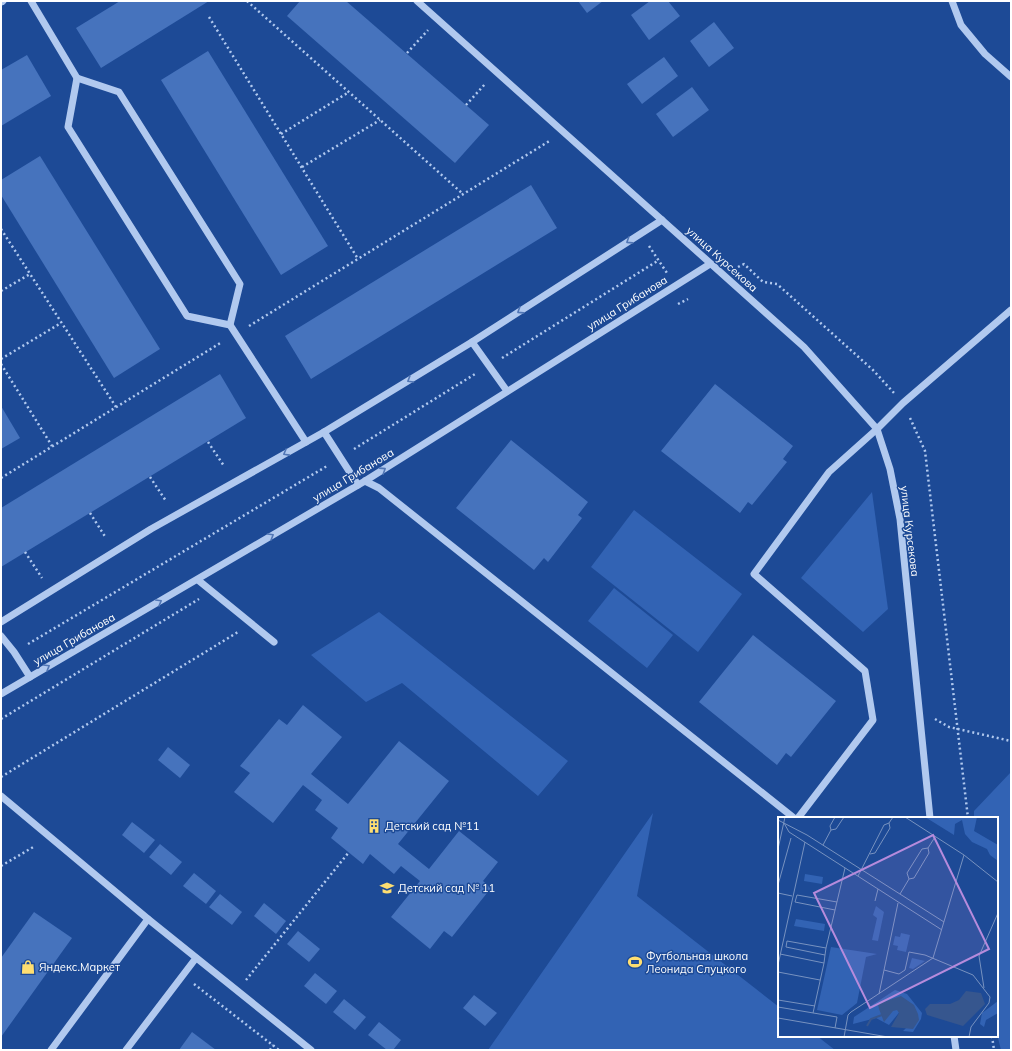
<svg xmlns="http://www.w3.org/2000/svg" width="1012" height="1051" viewBox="0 0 1012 1051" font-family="Mulish,sans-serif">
  <rect width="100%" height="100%" fill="#1d4a96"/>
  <!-- green -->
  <g fill="#3263b4">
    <path d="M872,492l16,117 -25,23 -62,-54z"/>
    <path d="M634,510l108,84 -44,58 -107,-85z"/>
    <path d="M614,588l59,47 -26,33 -59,-47z"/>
    <path d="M379,612l189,149 -30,35 -136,-113 -36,19 -55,-47z"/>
    <path d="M1011,772v278h-10l-4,-16v-216h-23v-7z"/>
    <path d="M653,813l-16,83 142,111v29h38l18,14h-347z"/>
  </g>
  <!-- building -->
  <g fill="#4673bd">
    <path d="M120,1h89l-108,67 -25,-40z"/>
    <path d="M300,1h46l143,124 -34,38 -168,-147z"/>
    <path d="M578,1h25l-16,12z"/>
    <path d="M650,1h18l12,15 -31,24 -18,-25z"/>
    <path d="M714,22l20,26 -25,19 -19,-26z"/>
    <path d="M208,51l120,195 -47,29 -120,-195z"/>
    <path d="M27,55l24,41 -50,30v-56z"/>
    <path d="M664,57l14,19 -36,28 -15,-20z"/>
    <path d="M692,87l17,23 -36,27 -17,-23z"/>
    <path d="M40,156l120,193 -46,29 -113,-183v-15z"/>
    <path d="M531,185l26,43 -246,151 -26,-43z"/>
    <path d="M220,374l26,44 -245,149v-59z"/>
    <path d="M715,384l78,62 -10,13 4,3 -35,43 -4,-3 -8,11 -79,-62z"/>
    <path d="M1,406l19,32 -19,11z"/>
    <path d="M511,440l77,62 -10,13 4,3 -34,44 -4,-4 -10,12 -78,-62z"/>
    <path d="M753,635l83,66 -45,56 -5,-4 -9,12 -78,-63z"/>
    <path d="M303,705l39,32 -31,37 37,30 51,-63 50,40 -51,63 31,25 30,-38 39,31 -15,19 8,7 -39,49 -8,-6 -14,18 -39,-32 29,-36 -19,-15 -7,8 -24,-20 -7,10 -32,-26 7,-10 -23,-18 7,-10 -19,-15 -30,38 -39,-31 16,-19 -10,-7 39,-47 8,6z"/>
    <path d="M168,747l22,18 -10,13 -22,-18z"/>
    <path d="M132,822l23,18 -11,13 -22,-18z"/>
    <path d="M160,844l22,18 -11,13 -22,-18z"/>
    <path d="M194,873l22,18 -10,13 -23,-18z"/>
    <path d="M220,894l22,18 -10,13 -23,-18z"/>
    <path d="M264,903l22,18 -10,13 -22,-18z"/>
    <path d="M34,912l38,26 -71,99v-79z"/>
    <path d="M298,931l22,18 -11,13 -22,-18z"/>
    <path d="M315,973l22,18 -11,13 -22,-18z"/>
    <path d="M474,995l23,18 -12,13 -22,-18z"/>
    <path d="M344,999l22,18 -11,13 -22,-18z"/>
    <path d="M379,1022l22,18 -8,10h-6l-19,-15z"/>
    <path d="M192,1032l24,18h-37z"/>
  </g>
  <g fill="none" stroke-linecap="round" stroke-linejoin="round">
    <!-- path -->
    <g stroke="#b1c9ef" stroke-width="2.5" stroke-dasharray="2 3" stroke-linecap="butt">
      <path d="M247,1l216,193"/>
      <path d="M209,17l149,242"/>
      <path d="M407,53l21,-23"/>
      <path d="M466,105l20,-22"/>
      <path d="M281,134l68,-42"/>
      <path d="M302,167l78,-47"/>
      <path d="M1,229l115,178"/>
      <path d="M649,246l18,27"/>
      <path d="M738,267l6,-3 19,18 14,2 96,86 21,23"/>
      <path d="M1,291l29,-17"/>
      <path d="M678,304l10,-5"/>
      <path d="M249,326l302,-186"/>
      <path d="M502,358l157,-98"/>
      <path d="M1,359l60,-36"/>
      <path d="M1,364l51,82"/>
      <path d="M910,418l15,33 43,367"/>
      <path d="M208,442l16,24"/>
      <path d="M354,449l121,-75"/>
      <path d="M150,477l16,24"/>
      <path d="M1,478l221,-136"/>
      <path d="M90,513l16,25"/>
      <path d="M25,552l17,26"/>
      <path d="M28,644l299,-178"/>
      <path d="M1,719l198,-120"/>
      <path d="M935,719l14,8 62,14"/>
      <path d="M1,777l237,-145"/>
      <path d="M1,866l34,-20"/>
      <path d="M246,980l103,-128"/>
      <path d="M194,984l85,66"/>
      <path d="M992,1036l2,14"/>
      <path d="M270,1050l3,-5"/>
    </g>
    <!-- minor -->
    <g stroke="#b1c9ef" stroke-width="7">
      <path d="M31,1l46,77 -9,49 119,189 43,9 76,117"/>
      <path d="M417,1l387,346 73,82 13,40 10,50 30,299"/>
      <path d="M952,1l9,24 24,29 26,23"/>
      <path d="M1,2l2,-1"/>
      <path d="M77,78l42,14 121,192 -10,41"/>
      <path d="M472,342l35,49"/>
      <path d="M324,432l34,53"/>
      <path d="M365,481l14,7 415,330"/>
      <path d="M198,580l76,62"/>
      <path d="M1,622l150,-93 173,-97 148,-90 190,-122"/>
      <path d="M1,636l13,16 16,25"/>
      <path d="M1,694l364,-213 345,-217"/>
      <path d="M1,796l147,123 163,131"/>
      <path d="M798,818l75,-98 -8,-49 -111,-97 75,-102 48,-43 26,-26 108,-93"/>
      <path d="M954,1036l2,14"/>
      <path d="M51,1050l97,-131"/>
      <path d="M126,1050l70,-92"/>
    </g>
  </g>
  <!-- one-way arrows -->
  <defs><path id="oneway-chevron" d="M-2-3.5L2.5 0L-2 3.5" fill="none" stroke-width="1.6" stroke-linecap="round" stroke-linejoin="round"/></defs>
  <g stroke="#5176b5">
    <use href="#oneway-chevron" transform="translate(629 241) rotate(147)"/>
    <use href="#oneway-chevron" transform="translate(520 311) rotate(147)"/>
    <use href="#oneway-chevron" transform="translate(410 380) rotate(149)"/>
    <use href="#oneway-chevron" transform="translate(286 453) rotate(151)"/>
    <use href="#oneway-chevron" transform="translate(383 470) rotate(-33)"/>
    <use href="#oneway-chevron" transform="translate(271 536) rotate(-31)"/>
    <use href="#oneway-chevron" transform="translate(159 602) rotate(-30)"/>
    <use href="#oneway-chevron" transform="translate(47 667) rotate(-30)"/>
  </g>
  <!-- icons -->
  <defs>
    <symbol id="building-bare" viewBox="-9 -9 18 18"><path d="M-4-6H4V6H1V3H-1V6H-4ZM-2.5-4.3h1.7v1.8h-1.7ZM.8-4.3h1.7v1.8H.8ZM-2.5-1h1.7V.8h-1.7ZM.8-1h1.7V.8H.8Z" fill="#fede71" stroke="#1d4a96" stroke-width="2.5" paint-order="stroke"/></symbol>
    <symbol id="school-bare" viewBox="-9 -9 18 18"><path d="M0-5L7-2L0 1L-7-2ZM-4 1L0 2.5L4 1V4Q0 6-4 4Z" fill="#fede71" stroke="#1d4a96" stroke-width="2.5" paint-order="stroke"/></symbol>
    <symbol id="stadium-bare" viewBox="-9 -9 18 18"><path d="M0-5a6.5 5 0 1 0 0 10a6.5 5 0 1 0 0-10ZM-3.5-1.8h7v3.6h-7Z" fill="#fede71" stroke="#1d4a96" stroke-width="2.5" paint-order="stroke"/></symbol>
    <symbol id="shop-bare" viewBox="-9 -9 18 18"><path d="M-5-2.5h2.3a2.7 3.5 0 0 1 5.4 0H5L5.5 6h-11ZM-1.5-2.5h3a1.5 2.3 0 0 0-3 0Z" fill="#fede71" stroke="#1d4a96" stroke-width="2.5" paint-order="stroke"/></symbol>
  </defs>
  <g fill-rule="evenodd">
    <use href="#building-bare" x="364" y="816" width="20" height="20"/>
    <use href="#school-bare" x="377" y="878" width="20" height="20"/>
    <use href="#stadium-bare" x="625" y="952" width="20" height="20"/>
    <use href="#shop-bare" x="18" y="957" width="20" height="20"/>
  </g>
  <g text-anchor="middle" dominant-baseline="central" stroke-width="3" stroke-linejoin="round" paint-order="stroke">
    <!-- street labels -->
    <g font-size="11" fill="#fff" stroke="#1d4a96">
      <text transform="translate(722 259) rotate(42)">улица Курсекова</text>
      <text transform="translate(627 303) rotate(-32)">улица Грибанова</text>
      <text transform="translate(353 475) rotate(-31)">улица Грибанова</text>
      <text transform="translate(910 531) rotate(83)">улица Курсекова</text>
      <text transform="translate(74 639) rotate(-30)">улица Грибанова</text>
    </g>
    <!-- poi labels -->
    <g font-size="11" fill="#fff" stroke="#1d4a96" text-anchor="start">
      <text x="385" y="826">Детский сад №11</text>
      <text x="398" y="888">Детский сад № 11</text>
      <text x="646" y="956">Футбольная школа<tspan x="646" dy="13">Леонида Слуцкого</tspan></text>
      <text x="39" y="967">Яндекс.Маркет</text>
    </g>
  </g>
  <!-- overview -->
  <g transform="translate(778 817)">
    <rect width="220" height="220" fill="#1d4a96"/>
    <path d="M147,0h52l-3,14 24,14v16l-8,-6 -3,-6 -15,-7 -7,-8 -3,-14 -7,4 -1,11zM27,57l18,3 -1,7 -18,-3zM98,89l8,6 -6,29 -6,-1 5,-22 -4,-3zM18,102l29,5 -1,7 -30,-5zM123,116l9,2 -4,17 -9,-2 1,-4 -5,-1 2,-9 5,1zM53,130l46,7 -11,3 -9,46 -15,12 -25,-5zM134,141l13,3 -12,8 -4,-1zM117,173l12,4 15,19 -1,6 -8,13 -10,-1 6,-6 -7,-16 -13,16 -13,-7 -23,6 1,-7zM220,184v12l-12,7 -2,7 -4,-3 2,-11z" fill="#3263b4"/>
    <path d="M188,174l15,2 4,11 -22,22 -36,-11 -2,-6 5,-5h20l9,-4zM123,179l13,9 4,9 1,6 -6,9 -22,-2 8,-14 -2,-3 -4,1 -9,11 -5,-13 -1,-5z" fill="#36568e"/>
    <path fill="none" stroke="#36568e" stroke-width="2" d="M89,209l4,-7 11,-4"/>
    <path fill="none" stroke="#7792c0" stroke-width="1" d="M127,0l59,38 34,27M0,3l29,15 137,87M6,6l5,9 153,98M53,13l5,-1 8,-12M45,28l8,-15 -1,-4 5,-9M0,32l7,-32M92,37l5,-1 15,-25 -1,-5M80,59l26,-51 5,-2 4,-6M131,62l5,-1 15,-25 -1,-5M0,68l13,-47M0,76l14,3M122,77l9,-15 -2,-6 15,-24 6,-1 7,-11M97,84l3,-12M57,93l-40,-8 2,-7 40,7M48,131l-1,7 -39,-8 1,-6 39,7 19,-80M2,137l44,9 1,-8M0,148l27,-123M106,153l15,4 6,-4 4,-18 16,3 48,20 17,22 -1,6 -18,24 -2,10M0,155l42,8M206,171l-5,-32 19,-43M101,177l19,-91M0,183l37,6M0,190l59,10 -2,11M35,196l11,-50M0,201l110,19M66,220l4,-22 3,-3 82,-54 31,-103"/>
    <path fill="#b68bdc" fill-opacity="0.15" stroke="#b68bdc" stroke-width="2" d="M155,18l56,114 -119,59 -56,-115z"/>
    <rect width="220" height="220" fill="none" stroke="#fff" stroke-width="2"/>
  </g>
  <!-- border -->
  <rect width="1012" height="1051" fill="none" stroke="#ffffff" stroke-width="4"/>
</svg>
